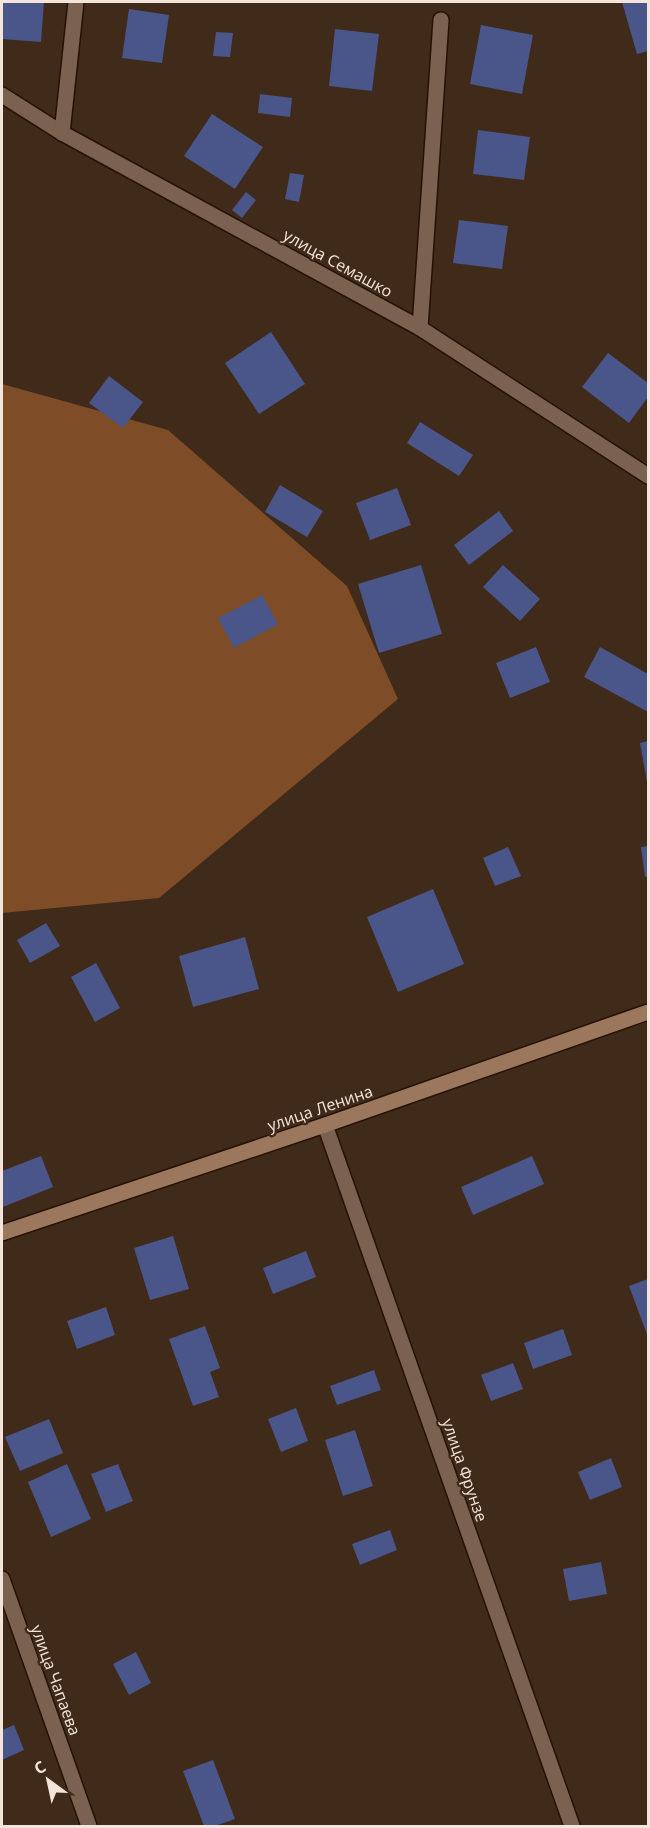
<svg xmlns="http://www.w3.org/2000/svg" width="650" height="1828" viewBox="0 0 650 1828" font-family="'Open Sans',sans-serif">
  <rect width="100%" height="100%" fill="#402a1a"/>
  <!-- forest -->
  <path fill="#7e4c27" d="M2,384l166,46 179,156 51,113 -239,199 -157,15z"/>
  <!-- building -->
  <g fill="#4a5589">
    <path d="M2,2h42l-3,40 -39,-3z"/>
    <path d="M622,2h26v49l-11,3z"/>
    <path d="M129,9l40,6 -7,48 -40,-5z"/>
    <path d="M481,25l52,10 -11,59 -52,-10z"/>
    <path d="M335,29l44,5 -7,57 -43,-5z"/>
    <path d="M216,32l17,1 -3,24 -17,-1z"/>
    <path d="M260,94l32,4 -2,19 -32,-4z"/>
    <path d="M212,114l51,33 -28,42 -51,-33z"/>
    <path d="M478,130l52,7 -6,43 -51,-6z"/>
    <path d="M290,173l14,2 -5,27 -14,-3z"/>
    <path d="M246,192l10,8 -14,18 -10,-8z"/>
    <path d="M459,220l49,6 -6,43 -49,-6z"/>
    <path d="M271,332l34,52 -46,30 -34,-51z"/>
    <path d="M608,353l40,30v14l-19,26 -47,-36z"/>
    <path d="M109,376l34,26 -20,26 -34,-25z"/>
    <path d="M420,422l53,33 -14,21 -52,-33z"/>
    <path d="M280,485l43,26 -16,26 -42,-25z"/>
    <path d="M397,488l14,37 -41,15 -14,-37z"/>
    <path d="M499,511l14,20 -44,34 -15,-20z"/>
    <path d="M421,565l21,69 -63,19 -21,-69z"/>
    <path d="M503,565l37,34 -20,22 -37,-34z"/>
    <path d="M262,595l16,29 -44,24 -16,-30z"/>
    <path d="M536,647l14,35 -40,16 -14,-35z"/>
    <path d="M600,647l48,27v38l-64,-35z"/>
    <path d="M648,741v41h-1l-7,-39z"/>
    <path d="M648,846v30l-3,1 -4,-30z"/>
    <path d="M508,847l13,29 -26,10 -12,-28z"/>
    <path d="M433,889l31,75 -66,28 -31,-75z"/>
    <path d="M46,923l14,23 -30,17 -13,-23z"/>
    <path d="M245,937l14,52 -66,18 -14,-51z"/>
    <path d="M96,963l24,45 -25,14 -24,-45z"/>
    <path d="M41,1156l12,31 -50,20 -1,-36z"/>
    <path d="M532,1156l12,28 -71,31 -12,-28z"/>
    <path d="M173,1236l16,53 -39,11 -16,-52z"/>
    <path d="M306,1251l10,26 -43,17 -10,-26z"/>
    <path d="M648,1279v58l-19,-51z"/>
    <path d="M106,1307l9,28 -38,14 -10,-28z"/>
    <path d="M205,1326l15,42 -10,4 9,25 -26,9 -24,-67z"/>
    <path d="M563,1329l9,26 -39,14 -9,-26z"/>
    <path d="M513,1363l10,26 -32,12 -10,-26z"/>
    <path d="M374,1370l7,20 -44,15 -7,-19z"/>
    <path d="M296,1408l12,33 -27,11 -13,-33z"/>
    <path d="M49,1419l14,34 -43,18 -15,-34z"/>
    <path d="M355,1430l18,56 -30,10 -18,-56z"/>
    <path d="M611,1458l11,29 -32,13 -12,-28z"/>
    <path d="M67,1464l24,55 -40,18 -23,-55z"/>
    <path d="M118,1464l15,37 -27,11 -15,-38z"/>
    <path d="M390,1530l7,20 -37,15 -8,-21z"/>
    <path d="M601,1562l6,32 -38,7 -6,-32z"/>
    <path d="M136,1652l15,31 -22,12 -16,-31z"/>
    <path d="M14,1725l10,25 -22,10v-30z"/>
    <path d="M213,1760l22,59 -20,7h-11l-21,-55z"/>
  </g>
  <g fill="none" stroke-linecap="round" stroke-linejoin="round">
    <defs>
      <path id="lane" d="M420,328l21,-308"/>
      <g id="street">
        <path d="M2,95l60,38 358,195 228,148"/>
        <path d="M62,133l14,-131"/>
        <path d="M325,1125l247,701"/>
        <path d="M2,1579l87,247"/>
      </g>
      <path id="secondary" d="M2,1233l323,-108 323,-113"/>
    </defs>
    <!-- lane casing -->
    <use href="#lane" stroke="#261204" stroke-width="18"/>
    <!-- street casing -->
    <use href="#street" stroke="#261204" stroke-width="18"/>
    <!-- secondary casing -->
    <use href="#secondary" stroke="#261204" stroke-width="18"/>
    <!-- lane -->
    <use href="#lane" stroke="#7a6150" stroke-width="15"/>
    <!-- street -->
    <use href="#street" stroke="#7a6150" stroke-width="15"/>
    <!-- secondary -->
    <use href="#secondary" stroke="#9b775e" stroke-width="15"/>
  </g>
  <g text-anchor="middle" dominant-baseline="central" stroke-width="5" stroke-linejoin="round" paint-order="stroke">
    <!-- street labels -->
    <g font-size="16" fill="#f4e5db" stroke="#402a1a">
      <text transform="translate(338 263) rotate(29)">улица Семашко</text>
      <text transform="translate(320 1108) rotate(-19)">улица Ленина</text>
      <text transform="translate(465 1470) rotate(71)">улица Фрунзе</text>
      <text transform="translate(56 1680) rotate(70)">улица Чапаева</text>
    </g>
  </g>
  <!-- border -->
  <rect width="650" height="1828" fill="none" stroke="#f4e5db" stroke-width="6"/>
  <!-- north arrow -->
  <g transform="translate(48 1780) rotate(327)" stroke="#402a1a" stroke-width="4.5" paint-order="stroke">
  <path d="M0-4.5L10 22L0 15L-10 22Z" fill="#f4e5db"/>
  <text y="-9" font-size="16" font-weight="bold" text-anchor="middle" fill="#f4e5db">С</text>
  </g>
</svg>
